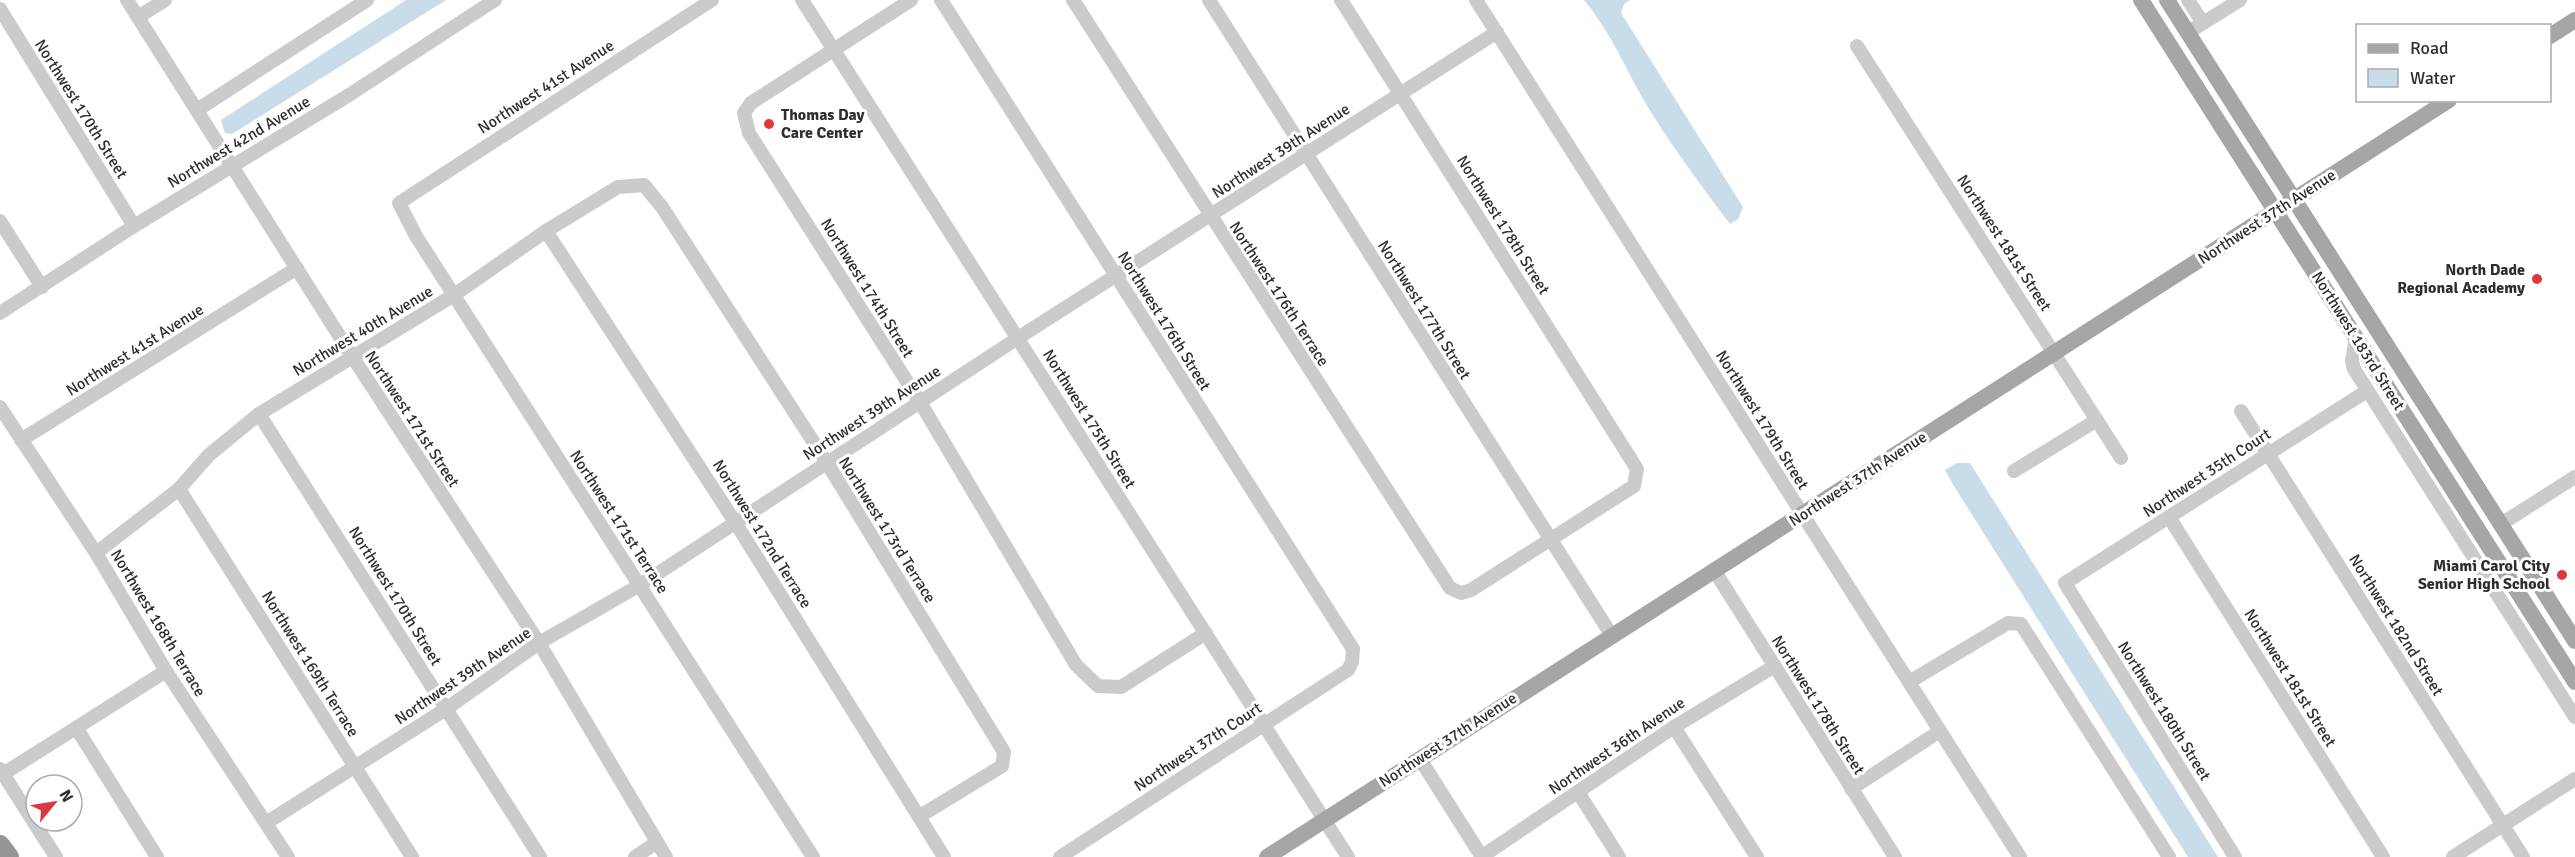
<svg xmlns="http://www.w3.org/2000/svg" width="2575" height="857" viewBox="0 0 2575 857" font-family="Signika,sans-serif">
  <rect width="100%" height="100%" fill="#fff"/>
  <!-- water -->
  <g fill="#c9dce9">
    <path d="M406,0h40l-214,134 -7,-1 -4,-13z"/>
    <path d="M1584,0h46l-6,4 -3,9 122,194 -5,12 -8,5c-30,-40 -61,-81 -87,-125 -19,-34 -34,-69 -59,-99z"/>
    <path d="M1957,463h13l248,394h-30l-236,-374 -7,-13z"/>
  </g>
  <g fill="none" stroke-linecap="round" stroke-linejoin="round">
    <!-- minor -->
    <g stroke="#cbcbcb" stroke-width="14">
      <path d="M127,0l225,356 187,287 127,214"/>
      <path d="M712,0l-313,203 17,33 397,621"/>
      <path d="M802,0l546,857"/>
      <path d="M911,0l-160,103 -7,10 5,20 171,269 156,263 22,21 23,1 85,-54"/>
      <path d="M941,0l412,649 -1,13 -4,8 -288,187"/>
      <path d="M1073,0l377,588 11,5 10,-3 163,-104 3,-17 -296,-469"/>
      <path d="M1209,0l403,636"/>
      <path d="M1476,0l544,857"/>
      <path d="M2188,0l15,23"/>
      <path d="M0,9l134,217"/>
      <path d="M138,17l27,-17"/>
      <path d="M2187,33l53,-33"/>
      <path d="M1857,46l264,412"/>
      <path d="M197,110l170,-110"/>
      <path d="M0,221l42,66"/>
      <path d="M546,231l189,291 209,335"/>
      <path d="M0,313l134,-87 215,-131 146,-95"/>
      <path d="M2356,337l-4,24 2,8 221,348"/>
      <path d="M0,407l96,146 70,118 122,186"/>
      <path d="M2241,411l282,446"/>
      <path d="M259,414l281,443"/>
      <path d="M21,440l276,-172"/>
      <path d="M2014,471l83,-51"/>
      <path d="M179,489l233,368"/>
      <path d="M2169,517l214,340"/>
      <path d="M2501,524l74,-47"/>
      <path d="M96,553l83,-64 30,-34 50,-41 195,-119 92,-64 72,-44 26,-2 18,22 165,256 177,289 -2,14 -82,50"/>
      <path d="M1714,570l181,287"/>
      <path d="M1909,682l99,-59 13,1 148,233"/>
      <path d="M1674,727l83,130"/>
      <path d="M77,729l80,128"/>
      <path d="M1420,759l62,98"/>
      <path d="M0,769l56,88"/>
      <path d="M3,774l163,-103"/>
      <path d="M1851,789l89,-58"/>
      <path d="M1578,792l41,65"/>
      <path d="M266,823l180,-114 93,-66 101,-58 378,-247 479,-306"/>
      <path d="M635,857l22,-15"/>
      <path d="M1481,857l193,-130 99,-60"/>
      <path d="M2235,857l-170,-274 302,-192"/>
      <path d="M2453,857l122,-78"/>
    </g>
    <!-- major -->
    <g stroke="#a6a6a6" stroke-width="16">
      <path d="M2141,0l434,682"/>
      <path d="M2167,0l408,641"/>
      <path d="M2550,36l25,-16"/>
      <path d="M1267,857l1182,-757"/>
    </g>
    <!-- highway -->
    <path stroke="#959595" stroke-width="20" d="M0,845l9,12"/>
  </g>
  <!-- markers -->
  <g fill="#dc3840" stroke="#fff" stroke-width="2">
    <circle cx="769" cy="124" r="6"/>
    <circle cx="2537" cy="279" r="6"/>
    <circle cx="2562" cy="575" r="6"/>
  </g>
  <g text-anchor="middle" dominant-baseline="central" stroke-width="6" stroke-linejoin="round" paint-order="stroke">
    <!-- street labels -->
    <g font-size="16" fill="#2e2e2e" stroke="#fff">
      <text transform="translate(546 87) rotate(-33)">Northwest 41st Avenue</text>
      <text transform="translate(81 109) rotate(58)">Northwest 170th Street</text>
      <text transform="translate(239 142) rotate(-31)">Northwest 42nd Avenue</text>
      <text transform="translate(1281 151) rotate(-33)">Northwest 39th Avenue</text>
      <text transform="translate(2267 217) rotate(-33)">Northwest 37th Avenue</text>
      <text transform="translate(1503 225) rotate(58)">Northwest 178th Street</text>
      <text transform="translate(2004 243) rotate(57)">Northwest 181st Street</text>
      <text transform="translate(867 288) rotate(58)">Northwest 174th Street</text>
      <text transform="translate(1279 294) rotate(57)">Northwest 176th Terrace</text>
      <text transform="translate(1424 310) rotate(58)">Northwest 177th Street</text>
      <text transform="translate(1164 321) rotate(58)">Northwest 176th Street</text>
      <text transform="translate(363 331) rotate(-31)">Northwest 40th Avenue</text>
      <text transform="translate(2358 341) rotate(58)">Northwest 183rd Street</text>
      <text transform="translate(135 350) rotate(-32)">Northwest 41st Avenue</text>
      <text transform="translate(872 413) rotate(-33)">Northwest 39th Avenue</text>
      <text transform="translate(412 419) rotate(57)">Northwest 171st Street</text>
      <text transform="translate(1089 419) rotate(58)">Northwest 175th Street</text>
      <text transform="translate(1762 420) rotate(58)">Northwest 179th Street</text>
      <text transform="translate(2207 473) rotate(-33)">Northwest 35th Court</text>
      <text transform="translate(1858 479) rotate(-33)">Northwest 37th Avenue</text>
      <text transform="translate(619 522) rotate(57)">Northwest 171st Terrace</text>
      <text transform="translate(887 530) rotate(58)">Northwest 173rd Terrace</text>
      <text transform="translate(762 534) rotate(58)">Northwest 172nd Terrace</text>
      <text transform="translate(395 596) rotate(58)">Northwest 170th Street</text>
      <text transform="translate(158 623) rotate(59)">Northwest 168th Terrace</text>
      <text transform="translate(2396 625) rotate(58)">Northwest 182nd Street</text>
      <text transform="translate(310 664) rotate(58)">Northwest 169th Terrace</text>
      <text transform="translate(463 676) rotate(-34)">Northwest 39th Avenue</text>
      <text transform="translate(2290 678) rotate(58)">Northwest 181st Street</text>
      <text transform="translate(1818 705) rotate(58)">Northwest 178th Street</text>
      <text transform="translate(2164 711) rotate(58)">Northwest 180th Street</text>
      <text transform="translate(1448 740) rotate(-33)">Northwest 37th Avenue</text>
      <text transform="translate(1617 746) rotate(-34)">Northwest 36th Avenue</text>
      <text transform="translate(1198 747) rotate(-33)">Northwest 37th Court</text>
    </g>
    <!-- poi labels -->
    <g font-size="16" font-weight="bold" fill="#2e2e2e" stroke="#fff" text-anchor="end">
      <text x="781" y="115" text-anchor="start">Thomas Day<tspan x="781" dy="18">Care Center</tspan></text>
      <text x="2525" y="270">North Dade<tspan x="2525" dy="18">Regional Academy</tspan></text>
      <text x="2550" y="566">Miami Carol City<tspan x="2550" dy="18">Senior High School</tspan></text>
    </g>
  </g>
  <!-- legend -->
  <rect x="2356" y="24" width="195" height="78" fill="#ffffff" stroke="#ababab" stroke-width="1.5"/>
  <rect x="2368" y="44" width="30" height="9" fill="#a6a6a6" stroke="#ababab" stroke-width="1.5"/>
  <text x="2410" y="54" font-size="18" fill="#2e2e2e">Road</text>
  <rect x="2368" y="69" width="30" height="18" fill="#c9dce9" stroke="#ababab" stroke-width="1.5"/>
  <text x="2410" y="84" font-size="18" fill="#2e2e2e">Water</text>
  <!-- north arrow -->
  <g transform="translate(54 803) rotate(60)"><circle r="28" fill="#ffffff" stroke="#ababab" stroke-width="1.5"/>
  <path d="M0-4.5L10 22L0 15L-10 22Z" fill="#dc3840"/>
  <text y="-9" font-size="16" font-weight="bold" text-anchor="middle" fill="#2e2e2e">N</text>
  </g>
</svg>
